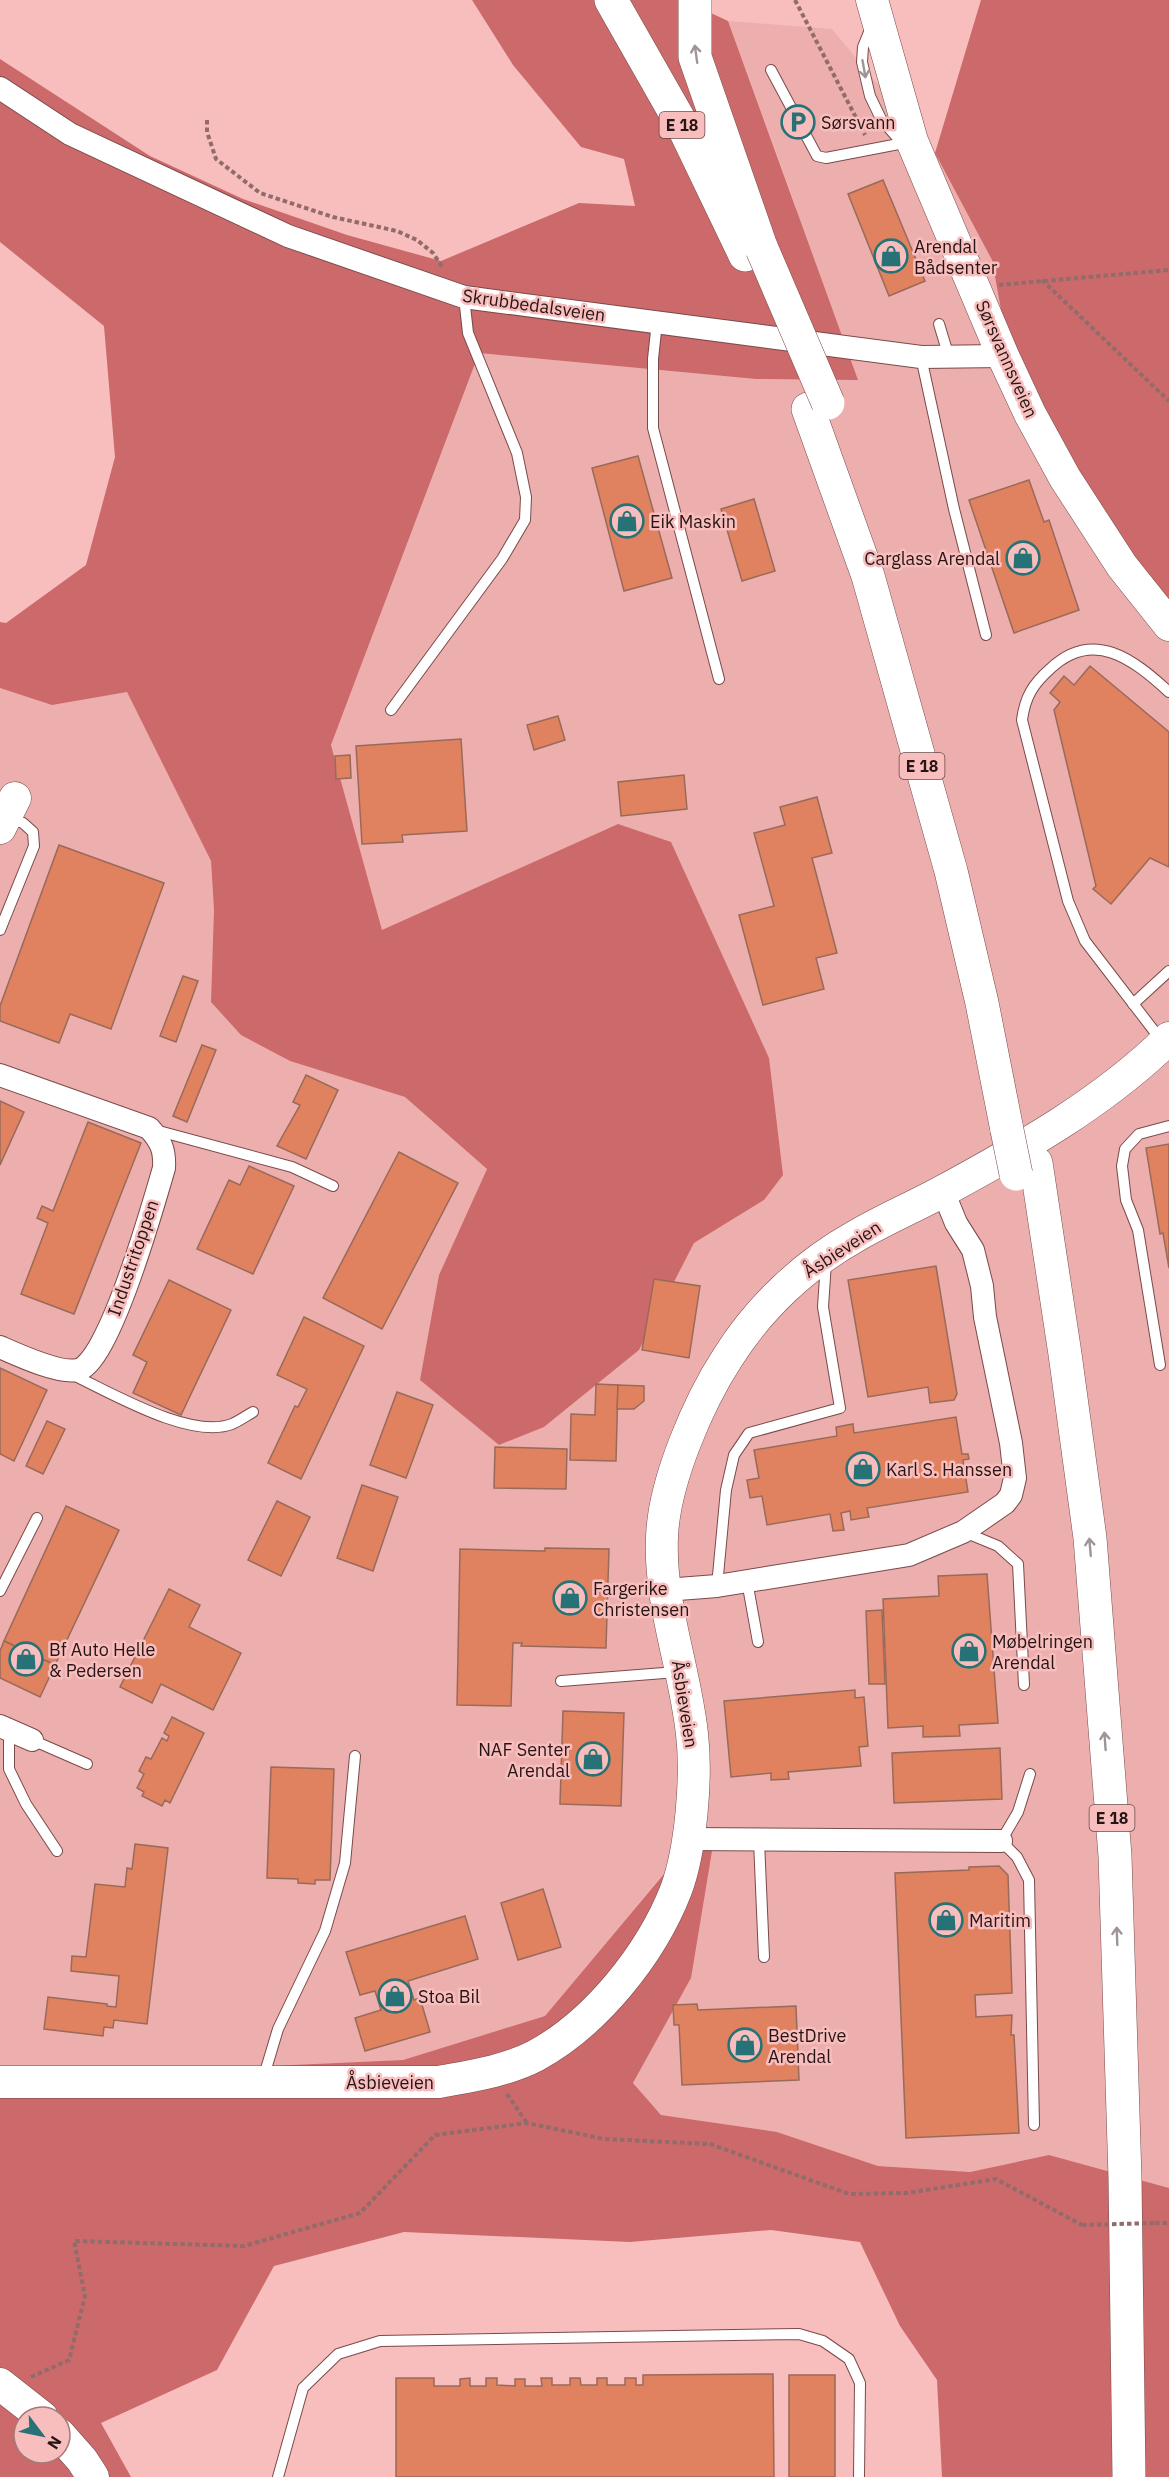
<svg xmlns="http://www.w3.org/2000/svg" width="1169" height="2477" viewBox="0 0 1169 2477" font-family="'IBM Plex Sans',sans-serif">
  <rect width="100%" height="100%" fill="#f7bebd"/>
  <!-- built -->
  <path fill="#edafad" d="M728,21l104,8 103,124 57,107 25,139 152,209v1580l-120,-33 -79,17 -92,-6 -101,-34 -116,-17 -28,-32 58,-105 -8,-128 -138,166 -142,44 -178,8 -225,16v-1396l52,16 75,-12 84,169 3,49 27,125 49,26 115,36 82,72 -48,106 60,170 45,-18 95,-77 55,-107 70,-43 -146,-376 -236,107 -51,-186 148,-392 277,26 40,-172z"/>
  <!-- forest -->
  <g fill="#cc696a" fill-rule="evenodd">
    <path d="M472,0h211l45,21 130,359 -102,-1 -277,-26 -148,392 51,185 236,-106 53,18 98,216 14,117 -19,25 -70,43 -55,107 -95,77 -45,18 -79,-65 19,-105 48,-106 -82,-72 -115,-36 -49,-26 -30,-33 3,-92 -3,-49 -84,-169 -75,13 -52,-17v-66l6,1 80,-58 29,-108 -11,-131 -104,-84v-183l150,97 93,43 104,36 94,26 138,-58 56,3 -11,-47 -43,-12 -68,-82z"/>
    <path d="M981,0h188v608l-152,-209 -25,-139 -57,-107z"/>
    <path d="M684,1850l28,1 -21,127 -58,105 28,32 116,17 101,34 92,6 79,-17 120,33v289h-227l-5,-97 -37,-54 -40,-84 -89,-12 -141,12 -226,-10 -130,34 -57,104 -116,53 30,54h-131v-393l225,-16 178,-8 142,-44zM24,2417h36v36h-36z"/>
  </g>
  <!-- building -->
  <g fill="#e0815f" stroke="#996a5a" stroke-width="1.5">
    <path d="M883,180l42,101 -36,15 -41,-102z"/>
    <path d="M638,456l34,122 -48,13 -32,-123z"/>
    <path d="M1029,480l15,42 5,-2 30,90 -65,23 -45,-133z"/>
    <path d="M754,499l21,72 -33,10 -21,-72z"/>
    <path d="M1090,666l79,66v135l-19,-9 -39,46 -18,-15 3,-3 -42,-176 6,-8 -10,-9 14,-17 10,9z"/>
    <path d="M558,716l7,24 -31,10 -7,-25z"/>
    <path d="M461,739l6,92 -65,4 1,7 -41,2 -6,-98z"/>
    <path d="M350,755l1,23 -15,1 -1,-23z"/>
    <path d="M684,775l3,34 -66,7 -3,-34z"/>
    <path d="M817,797l15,56 -20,5 25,95 -21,5 8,31 -61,16 -24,-90 35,-9 -20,-73 31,-8 -5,-18z"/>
    <path d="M59,845l105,38 -53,146 -41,-15 -11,29 -59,-22v-15z"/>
    <path d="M183,976l15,5 -22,61 -16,-6z"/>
    <path d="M202,1045l14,5 -29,72 -14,-6z"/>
    <path d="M306,1075l32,15 -32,69 -29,-13 23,-41 -7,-3z"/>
    <path d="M0,1101l24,11 -24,53z"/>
    <path d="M88,1122l53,21 -67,171 -53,-20 27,-71 -11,-5 5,-12 11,5z"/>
    <path d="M1169,1144v124l-6,-35 -3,1 -14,-86z"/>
    <path d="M399,1152l59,31 -76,146 -59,-31z"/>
    <path d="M249,1166l45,20 -41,88 -56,-25 32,-69 11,5z"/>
    <path d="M936,1266l21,128 -3,6 -24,3 -2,-16 -60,10 -20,-117z"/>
    <path d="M654,1279l46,7 -11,72 -47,-8z"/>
    <path d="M169,1280l62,30 -50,105 -48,-22 14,-31 -14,-7z"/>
    <path d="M304,1317l60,29 -63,133 -33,-16 27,-57 3,1 9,-18 -30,-14z"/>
    <path d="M0,1368l47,22 -33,71 -14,-7z"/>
    <path d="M596,1384l22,1 -2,76 -46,-1 1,-46 24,1z"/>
    <path d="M618,1385l26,1v15l-10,8h-17z"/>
    <path d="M397,1392l36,13 -27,73 -36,-13z"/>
    <path d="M956,1417l6,37h6l1,5 -6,1 5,32 -101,16 2,9 -18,3 -1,-9 -9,2 3,17 -11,1 -3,-17 -63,11 -5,-29 -12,2 -3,-18 12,-2 -5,-28 83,-14 -1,-9 17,-3 1,9z"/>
    <path d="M47,1421l18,8 -22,45 -17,-8z"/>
    <path d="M495,1447l72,2 -1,40 -72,-1z"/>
    <path d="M362,1485l36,12 -25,74 -36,-13z"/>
    <path d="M277,1501l33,16 -29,59 -33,-16z"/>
    <path d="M66,1506l53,24 -64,135 -51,-24z"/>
    <path d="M545,1548l64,1 -3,99 -85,-2 1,-3h-9l-2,63 -54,-1 3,-156 85,2z"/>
    <path d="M987,1574l11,149 -39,2 1,11 -37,1v-11l-35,2 -5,-129 56,-3 -1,-20z"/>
    <path d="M169,1589l31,16 -11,22 52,26 -28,57 -52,-26 -9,19 -32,-16z"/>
    <path d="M882,1610l3,74h-16l-3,-73z"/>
    <path d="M4,1641l51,24 -15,32 -40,-19v-27z"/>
    <path d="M855,1690v8l9,-1 4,49 -9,1 2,19 -73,6 1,7 -18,1v-7l-40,4 -7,-76z"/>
    <path d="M563,1711l61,2 -3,93 -61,-2z"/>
    <path d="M172,1717l32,16 -34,70 -5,-3 -3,6 -20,-10 2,-4 -7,-4 7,-14 -5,-3 7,-14 5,2 11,-21 5,3 2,-5 -5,-3z"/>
    <path d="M1000,1748l2,51 -108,4 -2,-50z"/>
    <path d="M271,1767l63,2 -4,111h-15v4l-17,-1v-4l-31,-1z"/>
    <path d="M135,1844l33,4 -21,176 -33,-4 -1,8 -9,-1 -1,9 -59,-7 4,-32 59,7v2l9,1 3,-31 -48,-5 1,-15 14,1 9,-73 30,3 2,-19 5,1z"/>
    <path d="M999,1866l9,9 4,118 -37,2 1,22 36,-2 -1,20h3l5,98 -113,5 -11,-265 74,-3v-3z"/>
    <path d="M543,1889l18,58 -43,13 -17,-57z"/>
    <path d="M465,1916l13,43 -70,22 6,19 6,-2 10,34 -65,19 -10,-33 26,-8 -6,-19 -15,4 -14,-43z"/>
    <path d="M697,2004l1,6 98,-4 3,74 -117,5 -3,-60h-5l-1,-20z"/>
    <path d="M773,2374l1,103h-378v-99h38v8h26v-7l10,-1v8h16v-8h11v7l18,1v-7h10v7h17l-1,-8h11v7h18v-7h10l1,7h16v-7h10v7h18v-7h11v7h7v-10z"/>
    <rect x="789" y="2375" width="46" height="102"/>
  </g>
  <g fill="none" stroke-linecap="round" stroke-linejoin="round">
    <defs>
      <g id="lane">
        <path d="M872,25l-9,22 -1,15 8,34 11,23 21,24"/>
        <path d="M771,70l46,86 9,2 83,-16"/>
        <path d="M657,322l-4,37v69l66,251"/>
        <path d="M939,324l10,33"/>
        <path d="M921,357l33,152 32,126"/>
        <path d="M391,710l111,-151 23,-39 1,-23 -9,-44 -49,-120 -4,-36"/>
        <path d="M0,930l34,-84 -1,-14 -10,-9 -15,-5"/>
        <path d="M1133,1004l36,-33"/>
        <path d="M1161,1040l-76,-99 -17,-40 -46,-181c3,-23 11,-36 28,-51 43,-41 83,-10 119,23"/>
        <path d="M155,1130l137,37 41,19"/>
        <path d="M1160,1365l-22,-135 -12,-30 -4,-34 3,-17 14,-15 30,-8"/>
        <path d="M71,1374c39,18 119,66 161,50 7,-3 14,-8 21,-12"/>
        <path d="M964,1532l34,14 20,18 6,121"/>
        <path d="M747,1581l11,61"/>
        <path d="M717,1586l9,-96 8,-35 15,-22 91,-25 -17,-101 3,-45"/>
        <path d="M0,1591l37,-73"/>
        <path d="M561,1681l116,-9"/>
        <path d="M9,1730v39l17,35 31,47"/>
        <path d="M32,1740l55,24"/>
        <path d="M1030,1774l-12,38 -17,29 16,16 12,23 5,245"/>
        <path d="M759,1841l5,116"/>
        <path d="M263,2079l15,-50 47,-98 20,-68 10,-107"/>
        <path d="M278,2477l25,-89 35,-34 42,-13 419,-7 24,7 26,18 11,24 -1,94"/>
      </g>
      <g id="street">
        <path d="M0,88l70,46 218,102 176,61 457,60 82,-1"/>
        <path d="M0,1075l149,53c12,13 16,22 15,40 -10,34 -55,195 -86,202 -19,4 -60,-15 -78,-23"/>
        <path d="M665,1590l52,-4 192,-31 54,-23 42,-29 6,-8 4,-17 -4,-35 -26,-126 -3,-31 -9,-36 -17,-27 -13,-32"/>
        <path d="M0,1726l32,14"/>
        <path d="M687,1839l314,2"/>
      </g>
      <g id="secondary">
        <path d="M872,0l40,141 91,215 27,58 35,64 57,88 47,59"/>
        <path d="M0,828l15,-30"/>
        <path d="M0,2082h439c32,-6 67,-11 96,-26 61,-33 116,-102 141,-166 15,-40 21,-113 16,-156 -7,-66 -33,-130 -30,-197 2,-55 36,-134 66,-180 31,-49 76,-92 128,-121 29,-17 60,-30 89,-46 79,-43 159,-88 224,-152"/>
        <path d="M0,2384l42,33"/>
        <path d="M60,2435l22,25 11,17"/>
      </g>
      <g id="highway">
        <path d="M611,0l74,130 60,125"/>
        <path d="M695,0v57l66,190"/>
        <path d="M808,409l60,167 83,295 31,132 25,127"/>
        <path d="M1036,1163l29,191 25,184 25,318 10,322 4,299"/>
      </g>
    </defs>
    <!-- lane casing -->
    <use href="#lane" stroke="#7a4a4a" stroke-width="12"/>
    <!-- street casing -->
    <use href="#street" stroke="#7a4a4a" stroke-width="24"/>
    <!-- secondary casing -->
    <use href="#secondary" stroke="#7a4a4a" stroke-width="33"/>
    <!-- highway casing -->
    <use href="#highway" stroke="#7a4a4a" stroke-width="34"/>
    <!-- path -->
    <g stroke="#926b6b" stroke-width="4" stroke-dasharray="4.5 3" stroke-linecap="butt">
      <path d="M795,0l70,135"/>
      <path d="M207,120v12l9,27 44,34 73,24 64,14 20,9 16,13 10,15"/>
      <path d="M1042,280l127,121"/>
      <path d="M999,285l170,-15"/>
      <path d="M507,2094l20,29"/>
      <path d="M1155,2223h14"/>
      <path d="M31,2377l38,-17 16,-64 -11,-55 170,5 116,-33 75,-78 92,-12 77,16 106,5 139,50 58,-1 89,-14 86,46"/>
    </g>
    <!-- lane -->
    <use href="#lane" stroke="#fff" stroke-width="10"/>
    <!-- street -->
    <use href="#street" stroke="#fff" stroke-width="22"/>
    <!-- secondary -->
    <use href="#secondary" stroke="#fff" stroke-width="32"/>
    <!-- highway -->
    <use href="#highway" stroke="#fff" stroke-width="33"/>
    <defs>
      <g id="highway-bridge">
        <path d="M762,249l66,154"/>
        <path d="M1007,1130l9,44"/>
      </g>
    </defs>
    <!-- highway-bridge casing -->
    <use href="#highway-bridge" stroke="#7a4a4a" stroke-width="34" stroke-linecap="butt"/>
    <!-- path-bridge -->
    <path stroke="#926b6b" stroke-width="4" stroke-dasharray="4.5 3" stroke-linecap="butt" d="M1082,2225l73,-2"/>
    <!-- highway-bridge -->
    <use href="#highway-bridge" stroke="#fff" stroke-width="33"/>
  </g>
  <!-- one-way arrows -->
  <defs><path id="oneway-shaft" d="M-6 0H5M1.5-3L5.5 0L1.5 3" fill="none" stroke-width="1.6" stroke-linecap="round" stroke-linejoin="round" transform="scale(1.5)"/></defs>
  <g stroke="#9e9595">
    <use href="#oneway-shaft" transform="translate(696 54) rotate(-98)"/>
    <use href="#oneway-shaft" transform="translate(864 69) rotate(80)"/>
    <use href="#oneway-shaft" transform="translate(1090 1547) rotate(-95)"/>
    <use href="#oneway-shaft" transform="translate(1105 1741) rotate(-94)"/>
    <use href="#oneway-shaft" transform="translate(1117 1936) rotate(-92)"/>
  </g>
  <!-- icons -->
  <defs>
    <symbol id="parking-ring" viewBox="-11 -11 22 22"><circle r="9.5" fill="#f7bebd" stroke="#277276" stroke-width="1.5"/><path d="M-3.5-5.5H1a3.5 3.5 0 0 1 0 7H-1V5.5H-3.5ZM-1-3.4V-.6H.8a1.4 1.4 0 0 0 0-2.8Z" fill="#277276"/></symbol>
    <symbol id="shop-ring" viewBox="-11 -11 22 22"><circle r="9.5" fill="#f7bebd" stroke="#277276" stroke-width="1.5"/><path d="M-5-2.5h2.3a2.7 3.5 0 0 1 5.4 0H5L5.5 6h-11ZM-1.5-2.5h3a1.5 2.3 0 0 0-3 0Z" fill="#277276"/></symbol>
  </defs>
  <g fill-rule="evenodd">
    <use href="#parking-ring" x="779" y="103" width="38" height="38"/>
    <use href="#shop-ring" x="872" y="237" width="38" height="38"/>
    <use href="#shop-ring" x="608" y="502" width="38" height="38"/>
    <use href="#shop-ring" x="1004" y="539" width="38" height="38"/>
    <use href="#shop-ring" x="844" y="1450" width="38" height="38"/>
    <use href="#shop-ring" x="551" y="1579" width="38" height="38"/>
    <use href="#shop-ring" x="950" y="1632" width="38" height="38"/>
    <use href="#shop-ring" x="7" y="1640" width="38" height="38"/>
    <use href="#shop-ring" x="574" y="1740" width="38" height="38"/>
    <use href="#shop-ring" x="927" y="1901" width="38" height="38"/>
    <use href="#shop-ring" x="376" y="1977" width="38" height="38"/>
    <use href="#shop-ring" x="726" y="2026" width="38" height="38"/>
  </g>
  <g text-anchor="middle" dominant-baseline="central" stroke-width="5" stroke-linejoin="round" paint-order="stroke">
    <!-- shield labels -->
    <g fill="#f7bebd" stroke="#654747" stroke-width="1.5">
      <rect x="659.5" y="112" width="45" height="26" rx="4.5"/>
      <rect x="899.5" y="753" width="45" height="26" rx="4.5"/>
      <rect x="1089.5" y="1805" width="45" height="26" rx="4.5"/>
    </g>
    <g font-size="16" font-weight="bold" fill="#271414">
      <text x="682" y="125">E 18</text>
      <text x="922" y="766">E 18</text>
      <text x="1112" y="1818">E 18</text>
    </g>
    <!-- poi labels -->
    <g font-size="18" fill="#271414" stroke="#f7bebd" text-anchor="start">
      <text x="821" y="122">Sørsvann</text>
      <text x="914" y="246">Arendal<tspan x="914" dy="21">Bådsenter</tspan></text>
      <text x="650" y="521">Eik Maskin</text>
      <text x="1000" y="558" text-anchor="end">Carglass Arendal</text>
      <text x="886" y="1469">Karl S. Hanssen</text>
      <text x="593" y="1588">Fargerike<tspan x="593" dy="21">Christensen</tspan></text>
      <text x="992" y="1641">Møbelringen<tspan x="992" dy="21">Arendal</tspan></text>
      <text x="49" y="1649">Bf Auto Helle<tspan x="49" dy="21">&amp; Pedersen</tspan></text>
      <text x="570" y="1749" text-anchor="end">NAF Senter<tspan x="570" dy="21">Arendal</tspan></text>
      <text x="969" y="1920">Maritim</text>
      <text x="418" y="1996">Stoa Bil</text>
      <text x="768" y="2035">BestDrive<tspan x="768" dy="21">Arendal</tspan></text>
    </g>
    <!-- street labels -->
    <g font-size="18" fill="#271414" stroke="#f7bebd">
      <text transform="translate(534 305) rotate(8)">Skrubbedalsveien</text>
      <text transform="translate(1007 359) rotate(66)">Sørsvannsveien</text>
      <text transform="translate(842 1249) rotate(-33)">Åsbieveien</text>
      <text transform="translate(133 1258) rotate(-71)">Industritoppen</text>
      <text transform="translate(685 1704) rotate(81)">Åsbieveien</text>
      <text x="390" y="2082">Åsbieveien</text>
    </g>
  </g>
  <!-- north arrow -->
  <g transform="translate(42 2435) rotate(122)"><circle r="28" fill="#f7bebd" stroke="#a47a79" stroke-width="1.5"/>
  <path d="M0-4.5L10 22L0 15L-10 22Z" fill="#277276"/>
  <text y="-9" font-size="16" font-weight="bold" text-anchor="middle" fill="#271414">N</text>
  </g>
</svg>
